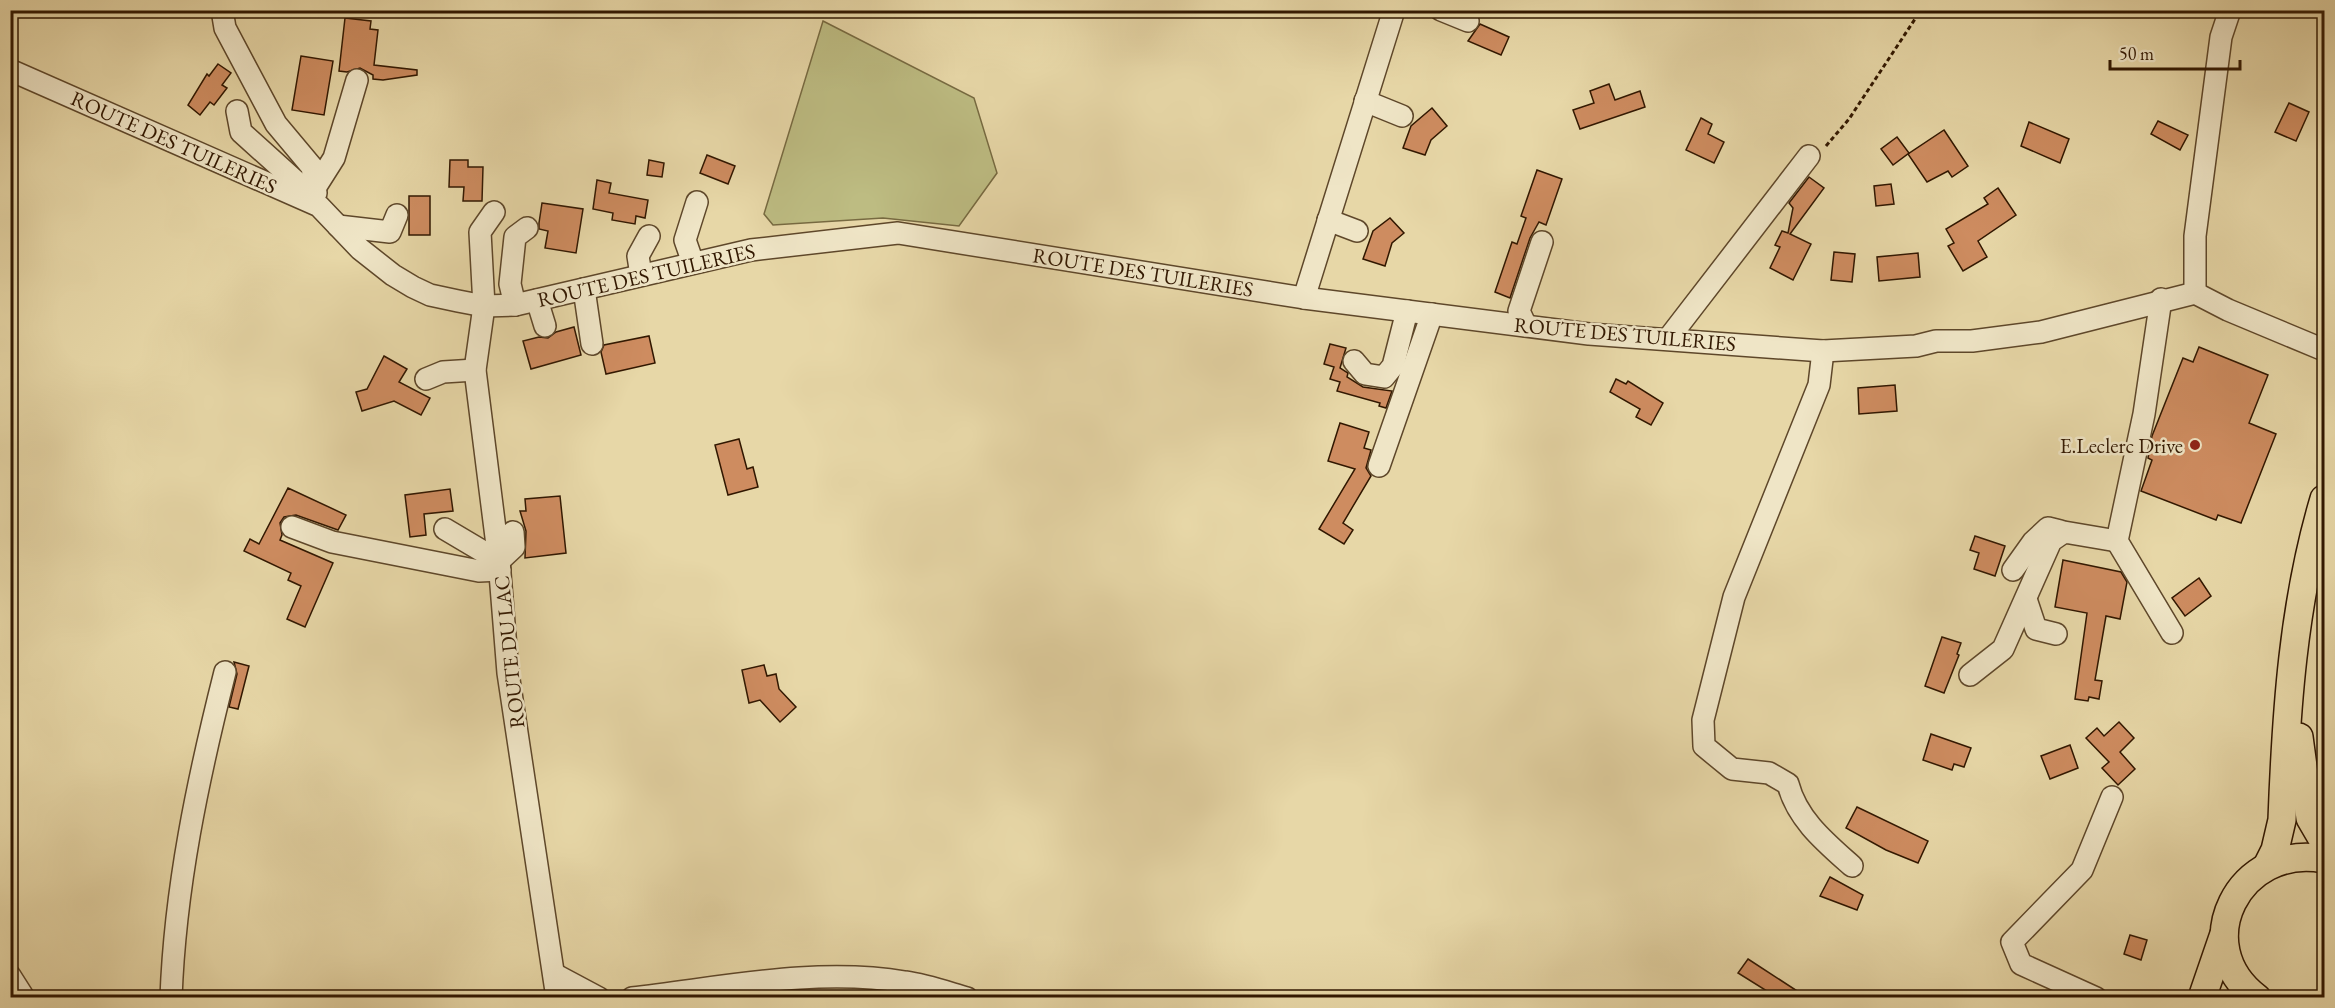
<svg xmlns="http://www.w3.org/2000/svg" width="2335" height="1008" viewBox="0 0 2335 1008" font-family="'EB Garamond',serif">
  <rect width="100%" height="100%" fill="#e7d7a7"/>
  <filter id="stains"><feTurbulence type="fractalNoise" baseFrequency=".00333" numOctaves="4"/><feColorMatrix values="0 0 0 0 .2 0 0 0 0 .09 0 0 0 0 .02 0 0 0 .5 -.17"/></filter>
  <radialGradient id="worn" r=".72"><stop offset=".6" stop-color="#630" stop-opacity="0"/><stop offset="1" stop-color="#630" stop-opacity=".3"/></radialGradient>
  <!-- green -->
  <path fill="#bdbc82" stroke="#776a41" stroke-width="1.5" d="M823,21l151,77 23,75 -38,53 -76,-8 -110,7 -9,-11z"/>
  <!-- building -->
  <g fill="#ce8c60" stroke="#311700" stroke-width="1.5">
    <path d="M345,18l26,3 -1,8 8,1 -4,35 43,5v5l-34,5 -10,-1v-4l-13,-7 -13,4 -8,-1z"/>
    <path d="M1480,24l29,13 -8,18 -33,-14z"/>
    <path d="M301,56l32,5 -9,54 -32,-5z"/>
    <path d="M218,64l13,9 -9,12 5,3 -13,17 -4,-3 -10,13 -12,-10 19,-31 2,2z"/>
    <path d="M1609,84l6,16 25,-9 5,16 -65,22 -7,-19 21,-7 -4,-12z"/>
    <path d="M2289,103l20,9 -13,29 -21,-9z"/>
    <path d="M1432,108l15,18 -16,14 -6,15 -22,-7 8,-22z"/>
    <path d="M1701,118l11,6 -4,10 16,8 -10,21 -28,-13z"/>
    <path d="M2158,121l30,14 -8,15 -29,-16z"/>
    <path d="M2029,122l40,17 -9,24 -39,-17z"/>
    <path d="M1944,130l24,36 -16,11 -4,-6 -21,11 -19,-28z"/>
    <path d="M1897,137l12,16 -16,12 -12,-16z"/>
    <path d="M707,155l28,11 -7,18 -28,-11z"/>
    <path d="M450,160h18v7h15l-1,34h-19l1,-14h-15z"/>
    <path d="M649,160l15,3 -2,14 -15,-2z"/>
    <path d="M1537,170l25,9 -16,46 -7,-3 -9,16 -20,60 -15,-6 17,-50 5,2 9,-26 -5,-2z"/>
    <path d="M1809,177l15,11 -34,46 21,10 -18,36 -23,-12 10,-21 -5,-2 7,-14 6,2 5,-25 -4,-5z"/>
    <path d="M597,180l14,3 -2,10 39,7 -3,18 -9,-2 -1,8 -23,-4 1,-7 -20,-4z"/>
    <path d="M1891,184l3,20 -18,2 -2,-20z"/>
    <path d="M1998,188l18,27 -38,26 9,16 -24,14 -15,-25 6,-3 -8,-14 42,-25 -4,-6z"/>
    <rect x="409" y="196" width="21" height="39"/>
    <path d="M542,203l41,6 -7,44 -31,-5 3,-17 -9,-2v-6z"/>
    <path d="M1390,218l14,15 -12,10 -7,23 -22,-7 10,-28z"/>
    <path d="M1834,252l21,2 -3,28 -21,-2z"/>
    <path d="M1918,253l2,24 -41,4 -2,-24z"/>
    <path d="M574,327l7,28 -50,14 -8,-28 16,-4 9,1 8,-6z"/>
    <path d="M649,336l6,27 -49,11 -5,-22 3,-7z"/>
    <path d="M1330,344l16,4 -6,20 8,5 -1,4 16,10 29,4 -6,17 -7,-2 1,-3 -43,-12 3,-9 -10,-3 4,-12 -10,-3z"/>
    <path d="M2199,347l69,28 -19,48 27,11 -35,89 -23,-8 -2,5 -75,-29 11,-31 -4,-2 4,-22 31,-78 10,4z"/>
    <path d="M384,356l23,13 -8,13 31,16 -9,17 -27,-14 -32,10 -6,-19 11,-3z"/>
    <path d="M1616,379l10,5 2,-3 35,22 -12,22 -15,-8 4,-8 -30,-17z"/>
    <path d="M1895,385l2,26 -38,3 -1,-26z"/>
    <path d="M1340,423l29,9 -5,16 7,2 -5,18 5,8 -28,47 10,7 -9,14 -25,-15 36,-60 -27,-8z"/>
    <path d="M739,439l8,30 6,-2 5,20 -30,8 -13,-50z"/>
    <path d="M288,488l58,27 -8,15 -42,-15 -12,2 -4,6 2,12 -2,5 53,23 -28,64 -18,-8 14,-33 -13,-6 3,-7 -47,-22 6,-12 9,5z"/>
    <path d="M450,489l3,22 -29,3 2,21 -16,2 -5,-42z"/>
    <path d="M560,496l6,57 -41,5 1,-27 -6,-20h6l-1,-12z"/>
    <path d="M1975,536l30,10 -10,30 -21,-7 5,-16 -9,-3z"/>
    <path d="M2063,560l58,12 6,10 -7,37 -14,-3 -11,64 7,1 -3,18 -10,-2 -1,4 -13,-2 12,-86 -32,-6z"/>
    <path d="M2199,578l12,18 -26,20 -13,-18z"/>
    <path d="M1942,637l19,6 -4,11 2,1 -15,38 -19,-7z"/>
    <path d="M234,662l15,4 -11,43 -9,-2 8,-33z"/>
    <path d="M764,665l3,11 9,-2 3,15 17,18 -16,15 -20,-22 -11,3 -7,-33z"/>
    <path d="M2119,722l15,16 -14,14 15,17 -17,16 -16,-17 7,-6 -23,-24 11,-10 7,8z"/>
    <path d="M1931,734l40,14 -7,19 -10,-3 -2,6 -29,-10z"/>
    <path d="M2070,745l8,23 -28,11 -9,-23z"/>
    <path d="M1857,807l71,34 -10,22 -32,-13 -40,-22z"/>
    <path d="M1830,877l33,18 -6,15 -37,-14z"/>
    <path d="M2130,935l17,5 -6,20 -17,-6z"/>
    <path d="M1748,959l60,39h-30l-40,-25z"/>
  </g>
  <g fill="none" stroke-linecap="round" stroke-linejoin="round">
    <defs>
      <g id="minor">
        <path d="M222,10l3,18 51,96 36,43 4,26"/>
        <path d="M1441,10l27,11"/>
        <path d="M10,70l309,136 41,43 33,26 20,12 17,8 28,6 26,5 31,-1 236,-55 147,-17 406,65 285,36 234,17 93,-5 20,-5h36l69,-9 154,-39 33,17 96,40"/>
        <path d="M1365,101l37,15"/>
        <path d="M237,111l4,21 60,54 14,2 19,-30 23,-78"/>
        <path d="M494,212l-14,20 4,74 -9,64 24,191 9,112 49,325"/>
        <path d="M1328,220l29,11"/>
        <path d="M338,226l52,6 7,-17"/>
        <path d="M693,263l-8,-23 12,-38"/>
        <path d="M641,275l-3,-19 11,-20"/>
        <path d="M584,289l8,55"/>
        <path d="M2195,293v-57l26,-199 9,-27"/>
        <path d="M1304,298l90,-288"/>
        <path d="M2161,299l-17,115 -27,127 55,92"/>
        <path d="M537,300l8,26"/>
        <path d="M515,305l-5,-21 5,-47 12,-9"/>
        <path d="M1526,326l-7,-15 23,-69"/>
        <path d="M1668,339l141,-183"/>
        <path d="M1823,351l-4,34 -85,212 -31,123 1,26 28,23 37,4 19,11c9,35 37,58 64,82"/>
        <path d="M1354,361l11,13 19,3 9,-11 14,-55"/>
        <path d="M426,379l17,-7 32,-2"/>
        <path d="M1379,466l53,-152"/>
        <path d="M292,527l40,15 147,29 21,-1"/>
        <path d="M445,529l54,32 15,-14 -1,-15"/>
        <path d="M2013,570l20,-28 15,-14 12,3"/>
        <path d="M2026,599l10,30 20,5"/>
        <path d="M1970,675l33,-26 48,-108 13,-9 53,9"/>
        <path d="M554,974l45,24"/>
        <path d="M10,976l14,22"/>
        <path d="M171,998c4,-111 27,-219 54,-326"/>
        <path d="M632,998c89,-10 183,-31 273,-16 21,3 41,10 62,16"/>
        <path d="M2096,998l-75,-34 -9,-22 70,-72 30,-73"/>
      </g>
      <g id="major">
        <path d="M2299,737l11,81 14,24"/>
        <path d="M2268,864l7,-14 7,-30c4,-108 11,-217 42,-321"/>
        <path d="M2202,998l22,-64"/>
        <path d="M2257,998c-70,-53 -18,-155 67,-139"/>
      </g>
    </defs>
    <!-- minor casing -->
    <use href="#minor" stroke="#5e472a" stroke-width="24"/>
    <!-- major casing -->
    <use href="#major" stroke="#311700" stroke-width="30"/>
    <!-- path -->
    <path stroke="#311700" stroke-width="3" stroke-dasharray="4.5 3" stroke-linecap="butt" d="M1826,146l23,-27 72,-109"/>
    <!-- minor -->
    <use href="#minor" stroke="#efe5c6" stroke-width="21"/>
    <!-- major -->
    <use href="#major" stroke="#e7d7a7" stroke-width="27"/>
  </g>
  <!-- markers -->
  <circle fill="#8f2418" stroke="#efe5c6" stroke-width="2" cx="2195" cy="445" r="6"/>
  <g text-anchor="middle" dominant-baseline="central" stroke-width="5" stroke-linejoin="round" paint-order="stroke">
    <!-- street labels -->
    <g font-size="21" fill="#311700" stroke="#efe5c6">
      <text transform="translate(174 142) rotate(24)">ROUTE DES TUILERIES</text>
      <text transform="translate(1143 272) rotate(9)">ROUTE DES TUILERIES</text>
      <text transform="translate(646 275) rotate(-13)">ROUTE DES TUILERIES</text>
      <text transform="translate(1625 334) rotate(5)">ROUTE DES TUILERIES</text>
      <text transform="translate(509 652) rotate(-96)">ROUTE DU LAC</text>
    </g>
    <!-- poi labels -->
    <g font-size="21" fill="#311700" stroke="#efe5c6" text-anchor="end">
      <text x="2183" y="445">E.Leclerc Drive</text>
    </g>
  </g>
  <!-- margin -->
  <rect width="2335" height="1008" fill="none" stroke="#e7d7a7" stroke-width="36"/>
  <rect x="12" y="12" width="2311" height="984" fill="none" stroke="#311700" stroke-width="3"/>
  <rect x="18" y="18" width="2299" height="972" fill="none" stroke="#311700" stroke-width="1.5"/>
  <!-- scale -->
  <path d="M2110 60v9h130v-9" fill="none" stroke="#311700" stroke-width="3"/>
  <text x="2119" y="60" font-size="18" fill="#311700" stroke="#efe5c6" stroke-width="4.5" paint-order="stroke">50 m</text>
  <rect width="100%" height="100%" filter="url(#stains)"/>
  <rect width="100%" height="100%" fill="url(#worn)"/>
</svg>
